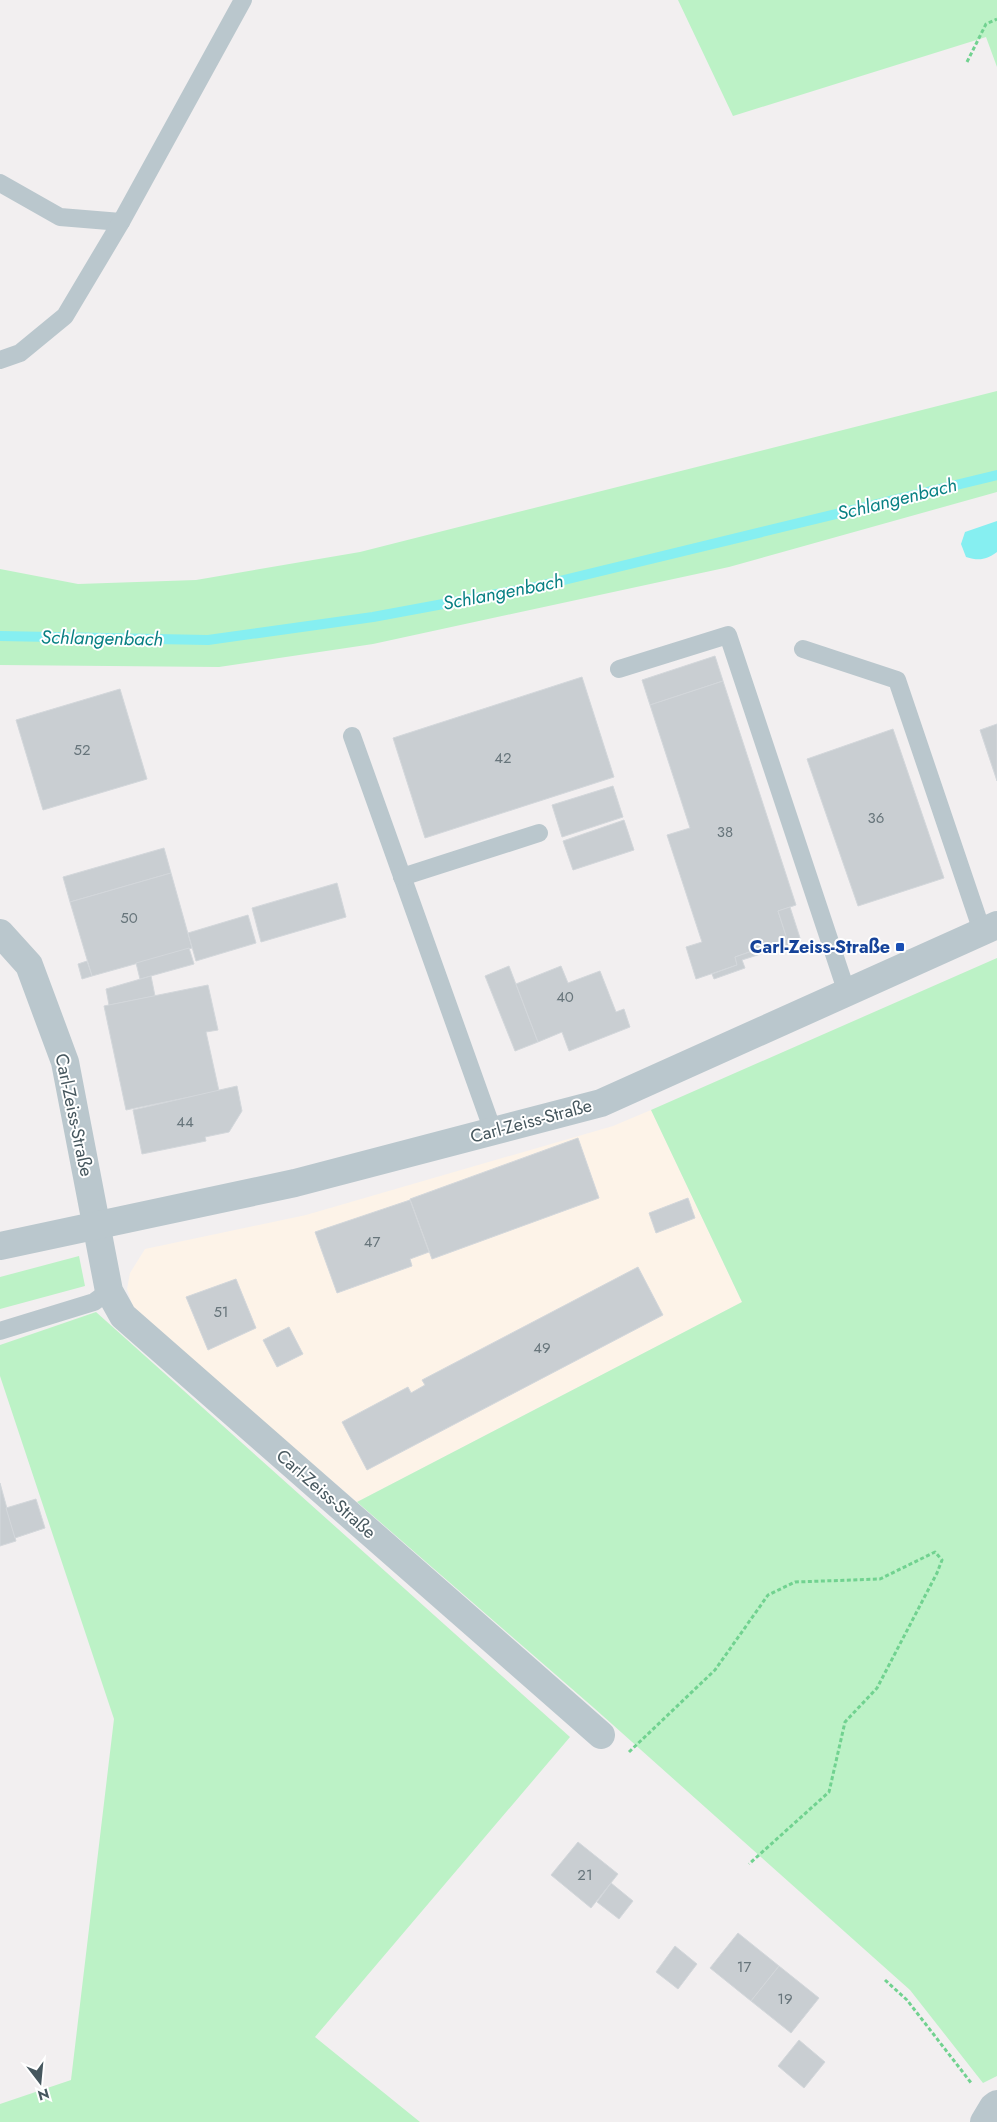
<svg xmlns="http://www.w3.org/2000/svg" width="997" height="2122" viewBox="0 0 997 2122" font-family="Jost,sans-serif">
  <rect width="100%" height="100%" fill="#f2eff0"/>
  <!-- commercial -->
  <path fill="#fdf3e8" d="M651,1110l91,192 -385,200 -222,-189 -8,-24 3,-16 15,-24 161,-34 307,-89z"/>
  <!-- green -->
  <g fill="#bcf2c6">
    <path d="M678,0h319v67l-11,-30 -253,79z"/>
    <path d="M997,391v101l-268,75 -356,77 -154,23 -219,-2v-96l78,15 118,-4 164,-28z"/>
    <path d="M997,958v1118l-14,7 -73,-93 -316,-282 -237,-206 385,-200 -91,-192z"/>
    <path d="M79,1256l6,30 -85,23v-32z"/>
    <path d="M96,1312l474,425 -255,300 105,85h-420v-18l71,-24 43,-361 -114,-343v-31z"/>
  </g>
  <!-- water -->
  <path fill="#86eff1" d="M997,521v31c-11,8 -18,9 -31,5l-5,-13 4,-12z"/>
  <g fill="none" stroke-linecap="round" stroke-linejoin="round">
    <!-- stream -->
    <path stroke="#86eff1" stroke-width="10" d="M0,636l208,4 165,-23 162,-30 462,-112"/>
  </g>
  <!-- building -->
  <g fill="#c9ced2" stroke="#d3d7db">
    <path d="M715,656l8,25 -73,24 -8,-25z"/>
    <path d="M582,677l32,100 -189,61 -32,-100z"/>
    <path d="M723,681l73,224 -18,6 9,28 -52,18 2,8 -41,14 -10,-32 16,-5 -35,-107 23,-7 -40,-123z"/>
    <path d="M120,689l27,90 -104,31 -27,-90z"/>
    <path d="M997,724v57l-17,-51z"/>
    <path d="M893,729l51,149 -86,28 -51,-147z"/>
    <path d="M613,786l10,31 -61,20 -10,-32z"/>
    <path d="M624,820l10,30 -61,20 -10,-29z"/>
    <path d="M164,848l7,25 -101,29 -7,-25z"/>
    <path d="M171,873l21,75 -100,28 -22,-74z"/>
    <path d="M337,883l9,34 -85,25 -9,-34z"/>
    <path d="M790,907l11,34 -59,19 3,8 -31,11 -2,-5 25,-9 -2,-8 52,-18 -9,-28z"/>
    <path d="M248,915l8,28 -60,18 -8,-28z"/>
    <path d="M189,948l5,16 -54,15 -4,-16z"/>
    <path d="M87,961l5,15 -10,3 -4,-15z"/>
    <path d="M509,966l29,76 -23,9 -30,-75z"/>
    <path d="M561,966l7,17 32,-12 16,41 8,-3 6,18 -61,24 -7,-19 -24,10 -22,-58z"/>
    <path d="M151,976l4,20 -46,9 -3,-16z"/>
    <path d="M208,985l10,45 -12,2 13,59 -93,19 -22,-104z"/>
    <path d="M237,1086l5,25 -13,21 -24,5 1,4 -64,13 -9,-44z"/>
    <path d="M578,1138l21,60 -167,61 -22,-60z"/>
    <path d="M688,1198l7,20 -39,15 -7,-20z"/>
    <path d="M410,1200l19,52 -19,7 2,7 -75,27 -22,-61z"/>
    <path d="M638,1267l25,48 -296,155 -25,-48 66,-35 3,6 14,-8 -3,-5z"/>
    <path d="M236,1279l20,49 -48,22 -22,-53z"/>
    <path d="M289,1327l14,27 -26,13 -14,-27z"/>
    <path d="M0,1483l16,58 -16,5z"/>
    <path d="M36,1499l9,29 -30,10 -9,-30z"/>
    <path d="M578,1842l40,32 -27,34 -40,-33z"/>
    <path d="M611,1883l22,18 -14,18 -22,-17z"/>
    <path d="M738,1933l41,33 -28,35 -41,-33z"/>
    <path d="M675,1946l22,18 -19,25 -22,-17z"/>
    <path d="M779,1966l40,32 -28,35 -40,-32z"/>
    <path d="M799,2040l26,22 -21,26 -26,-22z"/>
  </g>
  <g fill="none" stroke-linecap="round" stroke-linejoin="round">
    <!-- path -->
    <g stroke="#71d290" stroke-width="3" stroke-dasharray="4 2.5" stroke-linecap="butt">
      <path d="M967,62l19,-38 11,-5"/>
      <path d="M629,1752l86,-82 53,-75 27,-13 85,-3 55,-27 7,8 -5,13 -60,115 -32,34 -16,70 -80,72"/>
      <path d="M885,1980l22,20 65,84"/>
    </g>
    <!-- service -->
    <g stroke="#bac7cd" stroke-width="18">
      <path d="M0,183l60,34 61,5"/>
      <path d="M0,360l20,-7 45,-37 56,-94 122,-222"/>
      <path d="M803,649l94,31 85,251"/>
      <path d="M619,669l109,-34 119,358"/>
      <path d="M352,736l141,395"/>
      <path d="M402,877l137,-44"/>
      <path d="M0,1331l94,-29 15,-11"/>
    </g>
    <!-- minor -->
    <g stroke="#bac7cd" stroke-width="28">
      <path d="M0,933l29,32 36,97 44,229 14,25 478,419"/>
      <path d="M0,1246l295,-63 306,-80 396,-178"/>
      <path d="M984,2122l9,-15 4,-3"/>
    </g>
  </g>
  <!-- markers -->
  <rect fill="#1a4fb4" stroke="#fff" stroke-width="2" x="895" y="942" width="10" height="10" rx="2.5"/>
  <g text-anchor="middle" dominant-baseline="central" stroke-width="4" stroke-linejoin="round" paint-order="stroke">
    <!-- number labels -->
    <g font-size="15" fill="#67757b">
      <text x="82" y="750">52</text>
      <text x="503" y="758">42</text>
      <text x="876" y="818">36</text>
      <text x="725" y="832">38</text>
      <text x="129" y="918">50</text>
      <text x="565" y="997">40</text>
      <text x="185" y="1122">44</text>
      <text x="372" y="1242">47</text>
      <text x="221" y="1312">51</text>
      <text x="542" y="1348">49</text>
      <text x="585" y="1875">21</text>
      <text x="744" y="1967">17</text>
      <text x="785" y="1999">19</text>
    </g>
    <!-- transit labels -->
    <g font-size="18" font-weight="bold" fill="#164399" stroke="#fff" text-anchor="end">
      <text x="890" y="947">Carl-Zeiss-Straße</text>
    </g>
    <!-- street labels -->
    <g font-size="18" fill="#46575e" stroke="#fff">
      <text transform="translate(74 1115) rotate(78)">Carl-Zeiss-Straße</text>
      <text transform="translate(531 1121) rotate(-15)">Carl-Zeiss-Straße</text>
      <text transform="translate(326 1494) rotate(41)">Carl-Zeiss-Straße</text>
    </g>
    <!-- water labels -->
    <g font-size="19" font-style="italic" fill="#088083" stroke="#fff">
      <text transform="translate(897 499) rotate(-14)">Schlangenbach</text>
      <text transform="translate(503 592) rotate(-11)">Schlangenbach</text>
      <text transform="translate(102 638) rotate(1)">Schlangenbach</text>
    </g>
  </g>
  <!-- north arrow -->
  <g transform="translate(40 2082) rotate(164)" stroke="#ffffff" stroke-width="4" paint-order="stroke">
  <path d="M0-4L9 19L0 12L-9 19Z" fill="#46575e"/>
  <text y="-8" font-size="14" font-weight="bold" text-anchor="middle" fill="#46575e">N</text>
  </g>
</svg>
